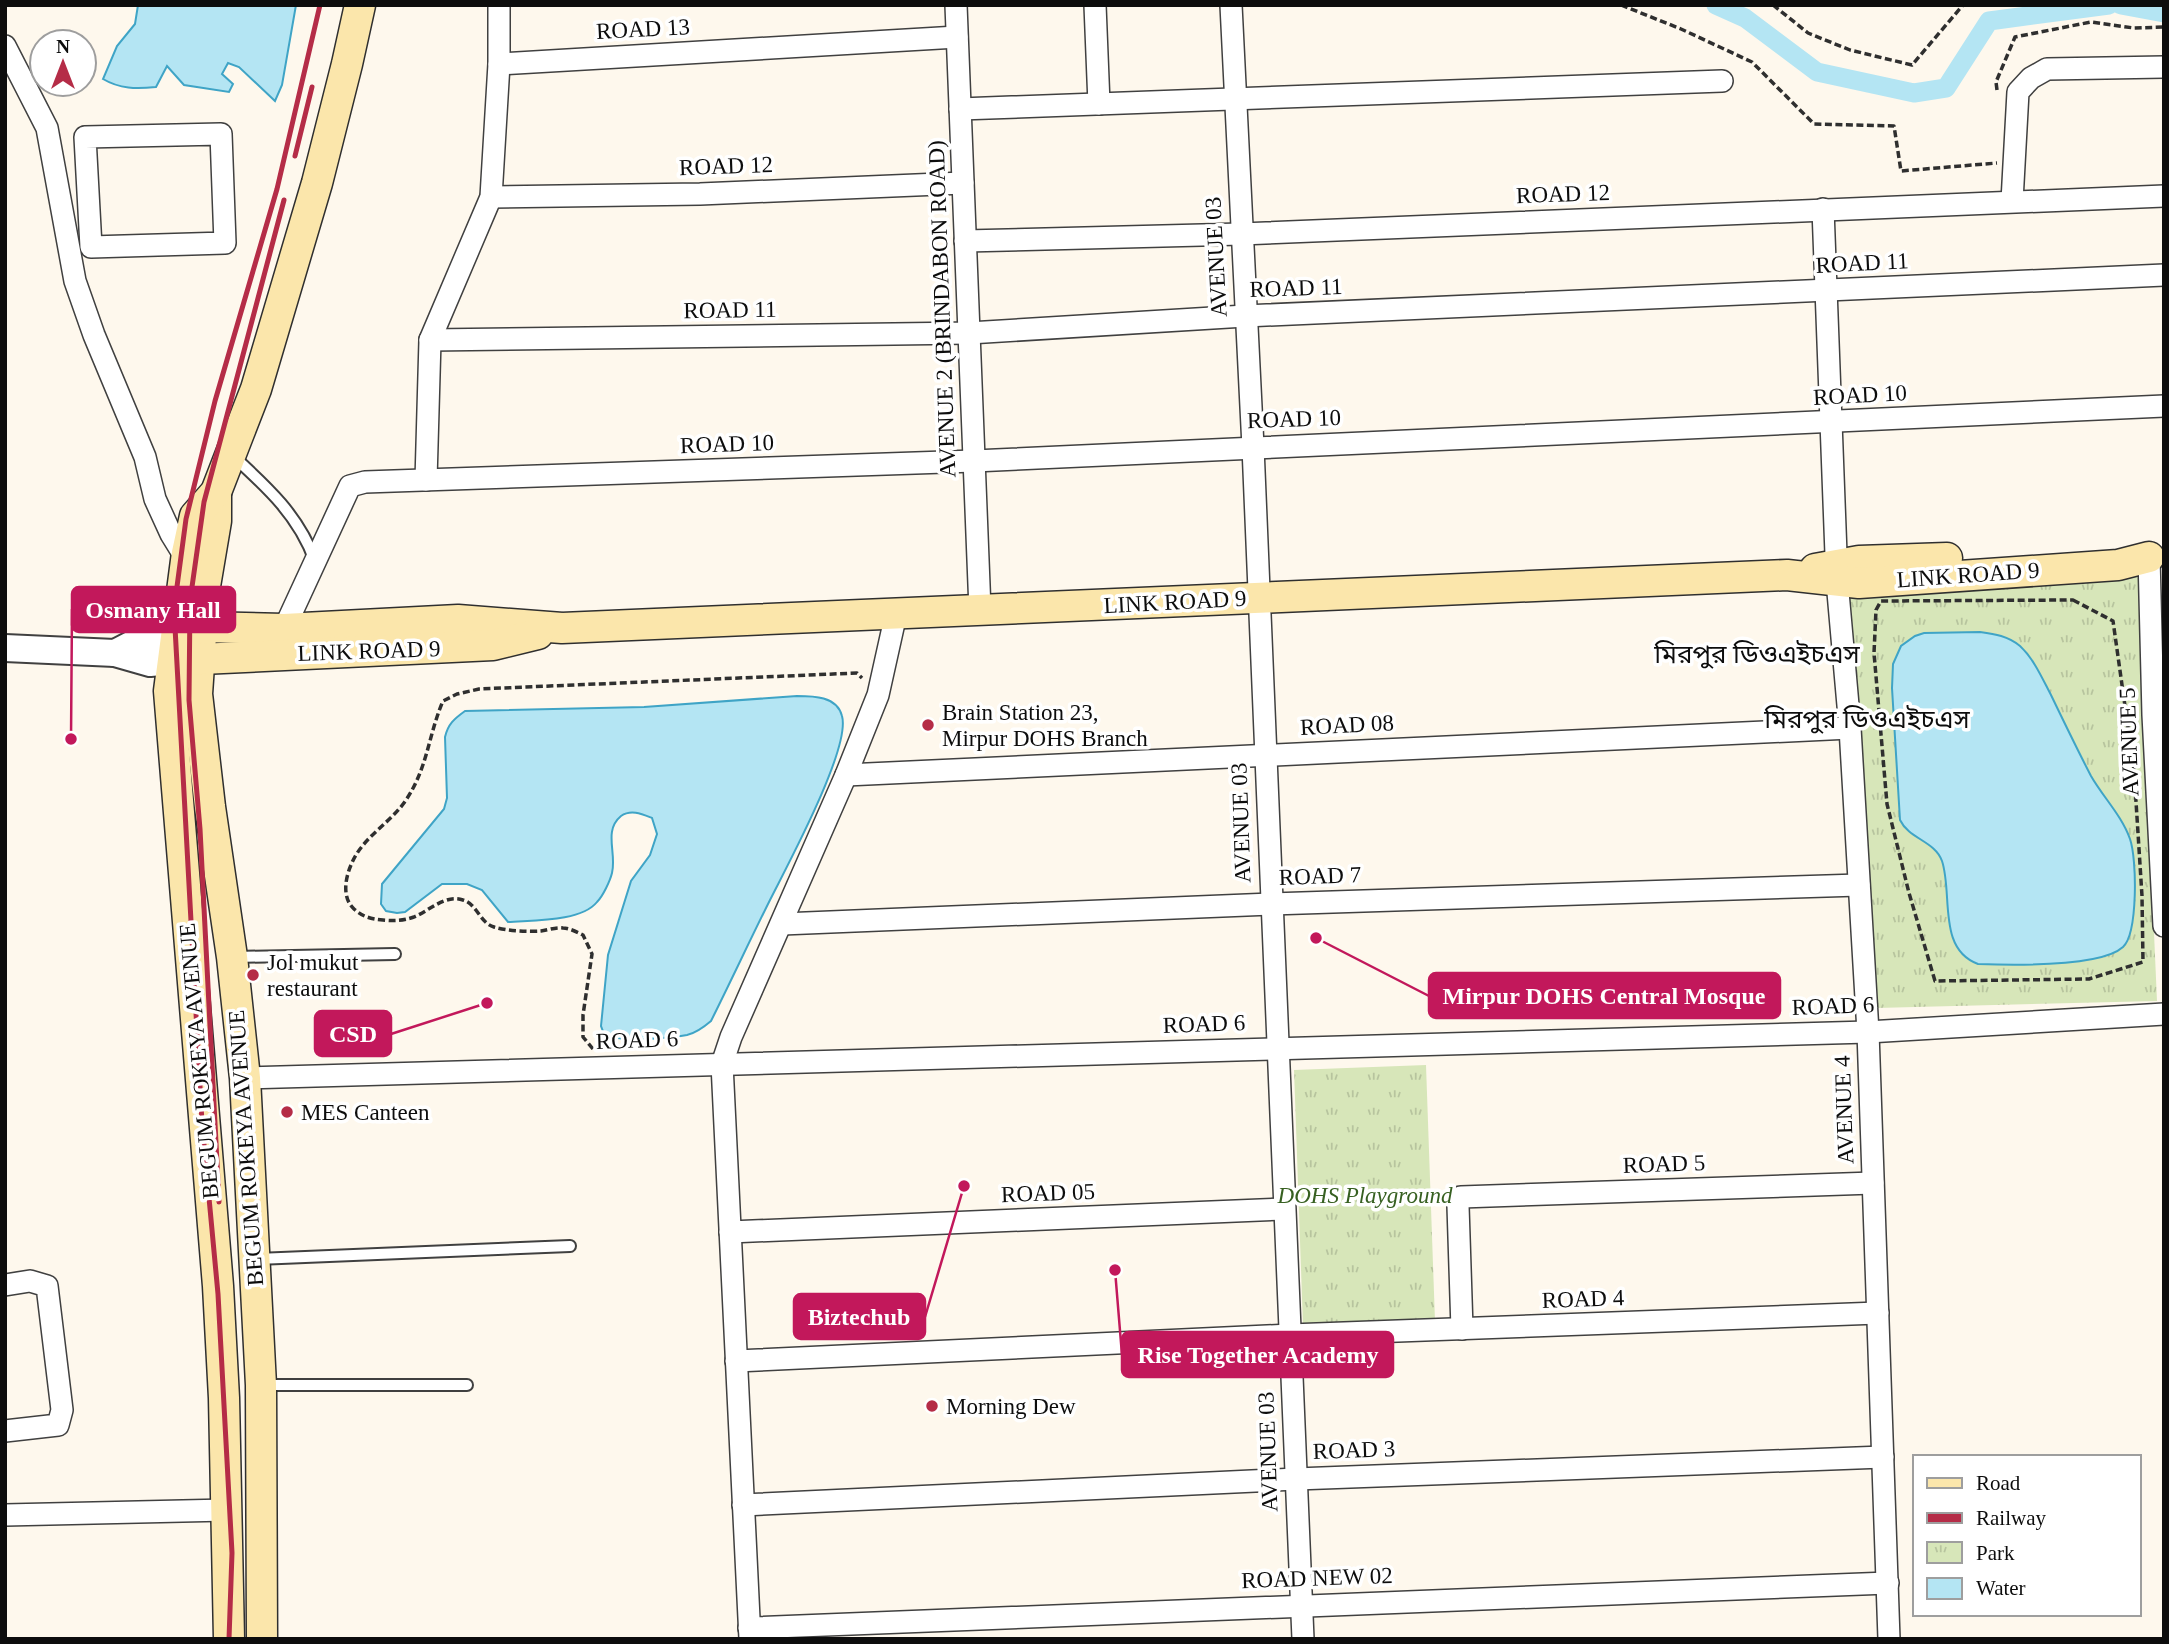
<svg xmlns="http://www.w3.org/2000/svg" width="2169" height="1644" viewBox="0 0 2169 1644" font-family="'Times New Roman','Noto Sans Bengali',serif">
  <defs>
    <pattern id="park-tufts" width="24" height="20" patternUnits="userSpaceOnUse" patternTransform="scale(1.75)"><rect width="24" height="20" fill="#d7e6b9"/><path d="M3 7l-1-3M5 7V3M7 7l1-3M15 17l-1-3M17 17v-4M19 17l1-3" fill="none" stroke="#b7c49e"/></pattern>
  </defs>
  <rect width="100%" height="100%" fill="#fef8ed"/>
  <!-- park -->
  <g fill="url(#park-tufts)">
    <path d="M2138,568l19,433 -281,7 -31,-419z"/>
    <path d="M1426,1065l9,256 -132,5 -9,-256z"/>
  </g>
  <!-- water -->
  <g fill="#b4e5f3" stroke="#3fa4c6" stroke-width="2">
    <path d="M138,5h158l-14,80 -7,16 -36,-34 -11,-4 -6,11 11,10 -4,8 -45,-7 -17,-19 -11,21c-20,2 -36,2 -53,-8l14,-33 18,-22z"/>
    <path d="M1980,632c15,2 28,4 40,14 14,13 22,32 31,49 13,27 26,54 40,81 12,21 31,40 39,63 7,20 8,94 -7,108 -23,21 -114,18 -145,17 -41,-15 -25,-70 -36,-103 -7,-20 -33,-22 -42,-41l-8,-132 1,-24 8,-18 14,-10 9,-3z"/>
    <path d="M797,696c16,0 40,0 45,20 9,32 -55,150 -72,184 -20,40 -39,81 -59,121 -7,6 -15,12 -24,14 -16,3 -71,8 -83,-1l-3,-8 7,-71 23,-74 19,-26 7,-21 -5,-16c-10,-4 -21,-9 -31,-2 -18,15 -4,37 -9,57 -2,8 -9,23 -15,29 -16,20 -65,18 -89,20l-26,-32 -15,-6h-25l-37,28 -8,1 -11,-2 -5,-7 1,-20 62,-75 3,-11 -2,-61c3,-13 9,-18 20,-26l179,-4z"/>
  </g>
  <g fill="none" stroke-linecap="round" stroke-linejoin="round">
    <!-- canal -->
    <g stroke="#b4e5f3" stroke-width="19">
      <path d="M1716,5l29,13 72,54 97,21 32,-5 43,-67 120,-16"/>
      <path d="M2121,5l43,8"/>
    </g>
    <defs>
      <g id="service">
        <path d="M233,456c34,31 66,60 82,105"/>
        <path d="M235,957l160,-3"/>
        <path d="M257,1259l313,-13"/>
        <path d="M264,1385h203"/>
      </g>
      <g id="minor">
        <path d="M956,5l24,605"/>
        <path d="M1095,5l4,99"/>
        <path d="M1231,5l22,442 50,1192"/>
        <path d="M5,46l42,82 28,153 19,54 51,122 10,42 16,35 16,26"/>
        <path d="M499,64l458,-27"/>
        <path d="M960,109l762,-28"/>
        <path d="M221,134l4,109 -134,4 -6,-110z"/>
        <path d="M491,197l209,-3 263,-11"/>
        <path d="M2012,201l6,-109 13,-14 16,-9 117,-2"/>
        <path d="M1823,209l14,372 13,147 18,304 21,607"/>
        <path d="M965,241l276,-7 923,-38"/>
        <path d="M430,340l539,-7 276,-17 919,-41"/>
        <path d="M426,480l4,-140 61,-143 8,-133v-59"/>
        <path d="M2149,557l4,158 11,211"/>
        <path d="M284,629l66,-143 15,-4 609,-21 1190,-55"/>
        <path d="M846,775l1004,-47"/>
        <path d="M782,924l489,-20 588,-19"/>
        <path d="M245,1078l1623,-46 296,-18"/>
        <path d="M730,1232l554,-23"/>
        <path d="M5,1285l25,-4 17,5 15,124 -4,15 -53,6"/>
        <path d="M1462,1329l-4,-123 3,-9 412,-14"/>
        <path d="M736,1361l554,-26 588,-22"/>
        <path d="M743,1505l553,-26 587,-22"/>
        <path d="M5,1515l222,-5"/>
        <path d="M749,1628l1139,-45"/>
        <path d="M750,1639l-28,-575 9,-27 115,-262 32,-80 18,-81"/>
      </g>
      <g id="tertiary">
        <path d="M5,648l110,5 35,10 23,-2"/>
        <path d="M115,653l23,-12 39,-8"/>
      </g>
      <g id="secondary">
        <path d="M216,492v29l-12,71 -7,102 13,113 22,150 13,121 16,307 1,254"/>
        <path d="M1815,569l44,-8 88,-3"/>
        <path d="M177,633l25,-6 82,2 174,-9 104,8 1225,-53 72,8 259,-18 31,-8"/>
        <path d="M180,660l313,-15 45,-11"/>
        <path d="M229,1639l-5,-241 -6,-112 -49,-595 18,-138 8,-37 21,-24 40,-103 61,-206 30,-119 13,-59"/>
      </g>
    </defs>
    <!-- service casing -->
    <use href="#service" stroke="#404040" stroke-width="14"/>
    <!-- minor casing -->
    <use href="#minor" stroke="#404040" stroke-width="24"/>
    <!-- tertiary casing -->
    <use href="#tertiary" stroke="#404040" stroke-width="30"/>
    <!-- secondary casing -->
    <use href="#secondary" stroke="#2f2f2f" stroke-width="33"/>
    <!-- path -->
    <g stroke="#2f2f2f" stroke-width="3.5" stroke-dasharray="7 3.5" stroke-linecap="butt">
      <path d="M1621,5l60,24 71,33 62,62 80,2 7,45 96,-8"/>
      <path d="M1773,5l35,28 42,17 62,15 51,-60"/>
      <path d="M1997,90l-1,-8 19,-45 76,-15 43,6 30,-1"/>
      <path d="M2073,600l40,21 21,149 8,126 1,66 -54,17 -154,2 -26,-88 -22,-89 -13,-151 2,-43 5,-9z"/>
      <path d="M593,1049l-10,-12v-22l9,-61 -9,-19c-6,-3 -14,-7 -20,-7 -7,-1 -15,2 -22,3 -13,1 -34,0 -47,-4 -14,-4 -17,-23 -31,-27 -18,-6 -34,11 -49,17 -11,4 -20,4 -31,3 -12,-1 -20,-3 -29,-11 -12,-11 -9,-30 -3,-44 11,-28 39,-41 55,-65 22,-33 22,-64 37,-99l14,-7 22,-5 378,-16 5,5"/>
    </g>
    <!-- service -->
    <use href="#service" stroke="#fff" stroke-width="10"/>
    <!-- minor -->
    <use href="#minor" stroke="#fff" stroke-width="21"/>
    <!-- tertiary -->
    <use href="#tertiary" stroke="#fff" stroke-width="26"/>
    <!-- secondary -->
    <use href="#secondary" stroke="#fbe6ab" stroke-width="30"/>
    <!-- rail -->
    <g stroke="#b52c47" stroke-width="5">
      <path d="M295,156l17,-69"/>
      <path d="M219,1202l-19,-373 -11,-129 1,-99 14,-99 80,-302"/>
      <path d="M229,1639l3,-86 -14,-259 -16,-171 -28,-514 12,-90 29,-118 62,-212 43,-184"/>
    </g>
  </g>
  <!-- markers -->
  <g fill="#b52c47" stroke="#fff" stroke-width="2.5">
    <circle cx="928" cy="725" r="7"/>
    <circle cx="253" cy="975" r="7"/>
    <circle cx="287" cy="1112" r="7"/>
    <circle cx="932" cy="1406" r="7"/>
  </g>
  <g text-anchor="middle" dominant-baseline="central" stroke-width="7" stroke-linejoin="round" paint-order="stroke">
    <!-- street labels -->
    <g font-size="23" fill="#0d0d0d" stroke="#fff">
      <text transform="translate(643 29) rotate(-3)">ROAD 13</text>
      <text transform="translate(726 166) rotate(-2)">ROAD 12</text>
      <text transform="translate(1563 194) rotate(-2)">ROAD 12</text>
      <text transform="translate(1216 257) rotate(-93)">AVENUE 03</text>
      <text transform="translate(1862 263) rotate(-3)">ROAD 11</text>
      <text transform="translate(1296 288) rotate(-2)">ROAD 11</text>
      <text transform="translate(942 309) rotate(-92)">AVENUE 2 (BRINDABON ROAD)</text>
      <text transform="translate(730 310) rotate(-1)">ROAD 11</text>
      <text transform="translate(1860 395) rotate(-3)">ROAD 10</text>
      <text transform="translate(1294 419) rotate(-2)">ROAD 10</text>
      <text transform="translate(727 444) rotate(-2)">ROAD 10</text>
      <text transform="translate(1968 575) rotate(-4)">LINK ROAD 9</text>
      <text transform="translate(1175 602) rotate(-3)">LINK ROAD 9</text>
      <text transform="translate(369 651) rotate(-2)">LINK ROAD 9</text>
      <text transform="translate(1347 725) rotate(-3)">ROAD 08</text>
      <text transform="translate(2129 742) rotate(-92)">AVENUE 5</text>
      <text transform="translate(1241 823) rotate(-92)">AVENUE 03</text>
      <text transform="translate(1320 876) rotate(-2)">ROAD 7</text>
      <text transform="translate(1833 1006) rotate(-2)">ROAD 6</text>
      <text transform="translate(1204 1024) rotate(-2)">ROAD 6</text>
      <text transform="translate(637 1040) rotate(-2)">ROAD 6</text>
      <text transform="translate(199 1061) rotate(-95)">BEGUM ROKEYA AVENUE</text>
      <text transform="translate(1844 1110) rotate(-92)">AVENUE 4</text>
      <text transform="translate(246 1148) rotate(-94)">BEGUM ROKEYA AVENUE</text>
      <text transform="translate(1664 1164) rotate(-2)">ROAD 5</text>
      <text transform="translate(1048 1193) rotate(-2)">ROAD 05</text>
      <text transform="translate(1583 1299) rotate(-2)">ROAD 4</text>
      <text transform="translate(1354 1450) rotate(-2)">ROAD 3</text>
      <text transform="translate(1268 1452) rotate(-92)">AVENUE 03</text>
      <text transform="translate(1317 1578) rotate(-2)">ROAD NEW 02</text>
    </g>
    <!-- poi labels -->
    <g font-size="23" fill="#0d0d0d" stroke="#fff" text-anchor="start">
      <text x="942" y="712">Brain Station 23,<tspan x="942" dy="26">Mirpur DOHS Branch</tspan></text>
      <text x="267" y="962">Jol mukut<tspan x="267" dy="26">restaurant</tspan></text>
      <text x="301" y="1112">MES Canteen</text>
      <text x="946" y="1406">Morning Dew</text>
    </g>
    <!-- park labels -->
    <g font-size="23" font-style="italic" fill="#376021" stroke="#fff">
      <text x="1365" y="1195">DOHS Playground</text>
    </g>
    <!-- quarter labels -->
    <g font-size="26" fill="#0d0d0d" stroke="#fff">
      <text x="1757" y="654">মিরপুর ডিওএইচএস</text>
      <text x="1867" y="719">মিরপুর ডিওএইচএস</text>
    </g>
  </g>
  <!-- callouts -->
  <path fill="none" stroke="#c2185b" stroke-width="2.5" d="M71 739L72 609M1316 938L1429 996M487 1003L391 1034M964 1186L925 1317M1115 1270L1122 1355"/>
  <g fill="#c2185b" stroke="#fff" stroke-width="2.5">
    <circle cx="71" cy="739" r="7"/>
    <circle cx="1316" cy="938" r="7"/>
    <circle cx="487" cy="1003" r="7"/>
    <circle cx="964" cy="1186" r="7"/>
    <circle cx="1115" cy="1270" r="7"/>
  </g>
  <g fill="#c2185b" stroke="#c2185b" stroke-width="2.5">
    <rect x="72" y="587" width="163" height="45" rx="7"/>
    <rect x="1429" y="973" width="351" height="45" rx="7"/>
    <rect x="315" y="1011" width="76" height="45" rx="7"/>
    <rect x="794" y="1294" width="131" height="45" rx="7"/>
    <rect x="1122" y="1332" width="271" height="45" rx="7"/>
  </g>
  <g font-size="24" text-anchor="middle" font-weight="bold" fill="#fff">
    <text x="153" y="618">Osmany Hall</text>
    <text x="1604" y="1004">Mirpur DOHS Central Mosque</text>
    <text x="353" y="1042">CSD</text>
    <text x="859" y="1325">Biztechub</text>
    <text x="1258" y="1363">Rise Together Academy</text>
  </g>
  <!-- border -->
  <rect width="2169" height="1644" fill="none" stroke="#0d0d0d" stroke-width="14"/>
  <!-- legend -->
  <rect x="1913" y="1455" width="228" height="161" fill="#ffffff" stroke="#9e9e9e" stroke-width="2"/>
  <rect x="1927" y="1478" width="35" height="10" fill="#fbe6ab" stroke="#9e9e9e" stroke-width="2"/>
  <text x="1976" y="1490" font-size="21" fill="#0d0d0d">Road</text>
  <rect x="1927" y="1513" width="35" height="10" fill="#b52c47" stroke="#9e9e9e" stroke-width="2"/>
  <text x="1976" y="1525" font-size="21" fill="#0d0d0d">Railway</text>
  <rect x="1927" y="1542" width="35" height="21" fill="url(#park-tufts)" stroke="#9e9e9e" stroke-width="2"/>
  <text x="1976" y="1560" font-size="21" fill="#0d0d0d">Park</text>
  <rect x="1927" y="1578" width="35" height="21" fill="#b4e5f3" stroke="#9e9e9e" stroke-width="2"/>
  <text x="1976" y="1595" font-size="21" fill="#0d0d0d">Water</text>
  <!-- north arrow -->
  <g transform="translate(63 63)"><circle r="33" fill="#ffffff" stroke="#9e9e9e" stroke-width="2"/>
  <path d="M0-5L12 26L0 18L-12 26Z" fill="#b52c47"/>
  <text y="-10" font-size="19" font-weight="bold" text-anchor="middle" fill="#0d0d0d">N</text>
  </g>
</svg>
